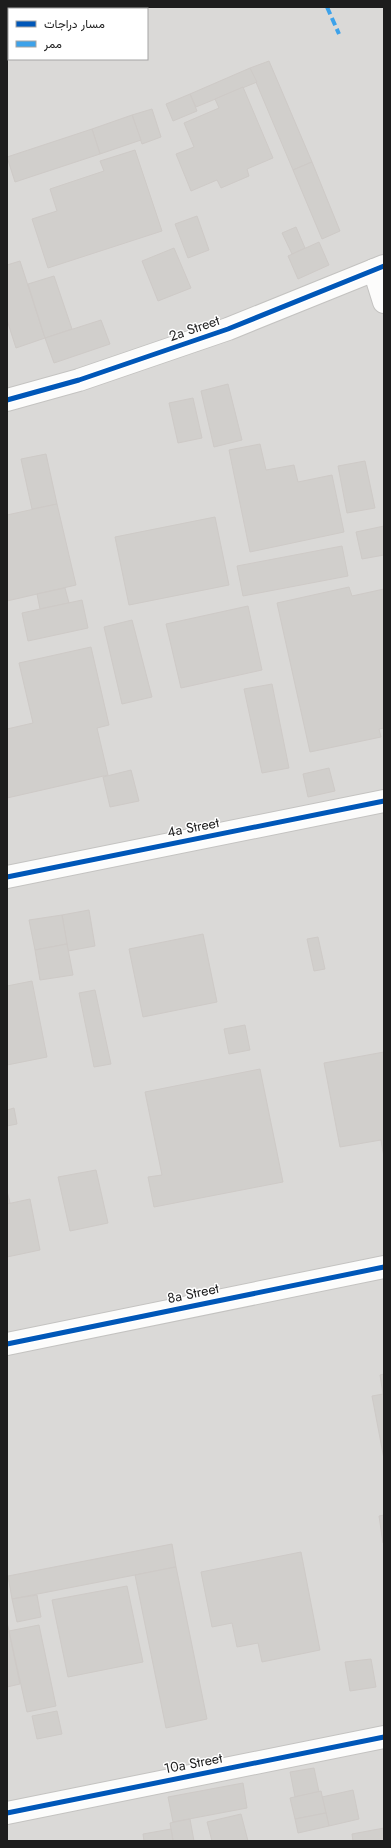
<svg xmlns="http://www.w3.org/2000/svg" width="391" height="1848" viewBox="0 0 391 1848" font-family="Jost,Vazirmatn,sans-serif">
  <rect width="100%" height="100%" fill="#ebe9e5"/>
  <!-- residential -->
  <path fill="#dad9d7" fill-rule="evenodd" d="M7,7h377v1834h-377zM9,9h138v50h-138z"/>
  <!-- building -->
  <g fill="#d1cfcc" stroke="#cecac7">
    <path d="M269,61l43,101 -19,8 -43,-102z"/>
    <path d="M250,68l7,14 -61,25 -6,-13z"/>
    <path d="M243,87l30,71 -26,11 2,7 -28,12 -4,-8 -26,11 -15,-37 18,-7 -10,-24 35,-15 -4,-9z"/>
    <path d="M190,94l7,17 -24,10 -7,-17z"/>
    <path d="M152,109l9,28 -19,7 -10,-29z"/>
    <path d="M132,115l9,25 -41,14 -8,-25z"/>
    <path d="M92,129l8,25 -85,28 -8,-25z"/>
    <path d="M135,150l27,81 -114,37 -16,-49 25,-8 -7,-22 54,-18 -4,-10z"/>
    <path d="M312,162l28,69 -18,8 -29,-69z"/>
    <path d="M197,216l12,34 -21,8 -13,-34z"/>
    <path d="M296,227l9,21 -13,6 -10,-21z"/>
    <path d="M319,242l10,23 -31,14 -10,-23z"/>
    <path d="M174,248l17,40 -33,13 -16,-40z"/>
    <path d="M20,261l25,77 -29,10 -9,-28v-55z"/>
    <path d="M54,276l18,53 -27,9 -17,-54z"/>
    <path d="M101,320l9,24 -56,19 -9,-25z"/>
    <path d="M228,384l14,56 -28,7 -13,-56z"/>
    <path d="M193,398l9,40 -24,5 -9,-40z"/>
    <path d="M260,444l6,26 28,-5 4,17 34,-7 12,57 -94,20 -21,-102z"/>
    <path d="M46,454l11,50 -25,5 -11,-50z"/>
    <path d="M365,461l10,47 -28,5 -9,-47z"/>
    <path d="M57,504l19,81 -69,16v-86z"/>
    <path d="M215,517l14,68 -100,20 -14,-68z"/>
    <path d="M384,526v29l-22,4 -6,-27z"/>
    <path d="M342,546l6,30 -105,20 -6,-30z"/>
    <path d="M349,587l3,9 32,-7v139l-5,1 2,8 -71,15 -33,-149z"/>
    <path d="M65,588l4,15 -29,6 -3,-15z"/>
    <path d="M82,600l6,28 -60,13 -6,-28z"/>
    <path d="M248,606l14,64 -81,18 -15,-64z"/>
    <path d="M132,620l20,77 -30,7 -18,-77z"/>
    <path d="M91,647l18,78 -12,3 11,47 -101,23v-69l26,-6 -14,-60z"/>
    <path d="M272,684l17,84 -27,5 -18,-84z"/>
    <path d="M329,768l6,23 -27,6 -5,-23z"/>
    <path d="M131,770l8,31 -29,6 -7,-30z"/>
    <path d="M89,910l6,36 -27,5 -6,-36z"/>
    <path d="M62,915l5,29 -32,6 -6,-30z"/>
    <path d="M203,934l14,68 -74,15 -14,-68z"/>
    <path d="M318,937l7,32 -11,2 -7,-32z"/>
    <path d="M67,944l6,31 -33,5 -5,-30z"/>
    <path d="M32,981l15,76 -40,8v-79z"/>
    <path d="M95,990l16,74 -17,3 -15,-74z"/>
    <path d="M245,1025l5,25 -21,4 -5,-25z"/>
    <path d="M384,1052v105l-3,-17 -41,7 -16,-84z"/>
    <path d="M260,1069l23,113 -129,25 -6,-30 14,-2 -17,-83z"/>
    <path d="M14,1108l3,16 -10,2v-16z"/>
    <path d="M96,1170l12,53 -38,8 -12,-54z"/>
    <path d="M7,1191l3,12 -3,1z"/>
    <path d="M30,1199l10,51 -33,7v-53z"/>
    <path d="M384,1374v85l-12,-63 11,-2 -3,-19z"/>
    <path d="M384,1515v28h-1l-4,-27z"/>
    <path d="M172,1544l4,23 -164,32 -4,-23z"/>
    <path d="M301,1552l19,98 -58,12 -4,-19 -21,4 -5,-24 -20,4 -11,-55z"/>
    <path d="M176,1567l31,152 -41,9 -31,-153z"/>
    <path d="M127,1586l16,76 -75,15 -16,-77z"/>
    <path d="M37,1595l4,22 -24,5 -5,-23z"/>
    <path d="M7,1622l13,62 -13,3z"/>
    <path d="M39,1625l17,81 -29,6 -18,-81z"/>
    <path d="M371,1659l5,28 -26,4 -5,-29z"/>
    <path d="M57,1711l5,23 -25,5 -5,-23z"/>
    <path d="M314,1768l5,24 -24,5 -5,-25z"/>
    <path d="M243,1783l4,25 -74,14 -5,-25z"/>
    <path d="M353,1790l6,29 -30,7 -7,-29z"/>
    <path d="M321,1791l5,22 -31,6 -5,-21z"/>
    <path d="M326,1813l3,13 -31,7 -3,-14z"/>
    <path d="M241,1814l7,27h-36l-5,-19z"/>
    <path d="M190,1819l4,22h-21l-3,-18z"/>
    <path d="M384,1828v13h-31l-1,-7z"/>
    <path d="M171,1829l2,12h-29l-1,-7z"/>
  </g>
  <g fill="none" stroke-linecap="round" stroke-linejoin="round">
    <defs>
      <g id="street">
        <path d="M374,270l10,32"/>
        <path d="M7,400l72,-20 149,-51 156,-63"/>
        <path d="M7,877l377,-76"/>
        <path d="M7,1344l377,-77"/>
        <path d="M7,1813l377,-76"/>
      </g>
    </defs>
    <!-- street casing -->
    <use href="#street" stroke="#c4c3c1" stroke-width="24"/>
    <!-- street -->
    <use href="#street" stroke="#fcfcfb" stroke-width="22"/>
    <!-- quiet -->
    <g stroke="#3da2ea" stroke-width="4" stroke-dasharray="8 4" stroke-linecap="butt">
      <path d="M327,7l12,27"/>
      <path d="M119,9l4,-2"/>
      <path d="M7,54l2,-1"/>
    </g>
    <defs>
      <g id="cycleway">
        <path d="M7,400l72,-20 149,-51 156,-63"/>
        <path d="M7,877l377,-76"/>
        <path d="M7,1344l377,-77"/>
        <path d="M7,1813l377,-76"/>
      </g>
    </defs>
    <!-- cycleway casing -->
    <use href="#cycleway" stroke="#fff" stroke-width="8"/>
    <!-- cycleway -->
    <use href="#cycleway" stroke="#0057b8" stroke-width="5"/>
  </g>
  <g text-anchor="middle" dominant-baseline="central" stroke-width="3" stroke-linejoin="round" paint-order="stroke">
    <!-- street labels -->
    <g font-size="14" fill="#1d1d1d" stroke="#fff">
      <text transform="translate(194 328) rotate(-19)">2a Street</text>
      <text transform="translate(193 827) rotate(-11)">4a Street</text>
      <text transform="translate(193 1293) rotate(-12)">8a Street</text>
      <text transform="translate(193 1763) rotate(-11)">10a Street</text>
    </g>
  </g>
  <!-- border -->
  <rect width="391" height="1848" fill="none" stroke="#1d1d1d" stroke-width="16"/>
  <!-- legend -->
  <rect x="8" y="8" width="140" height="52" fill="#ffffff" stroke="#a5a5a5"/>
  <rect x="16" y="21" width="20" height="6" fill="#0057b8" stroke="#a5a5a5"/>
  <text x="44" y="28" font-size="12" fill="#1d1d1d">مسار دراجات</text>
  <rect x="16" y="41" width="20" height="6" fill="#3da2ea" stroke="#a5a5a5"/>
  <text x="44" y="48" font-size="12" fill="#1d1d1d">ممر</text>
</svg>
